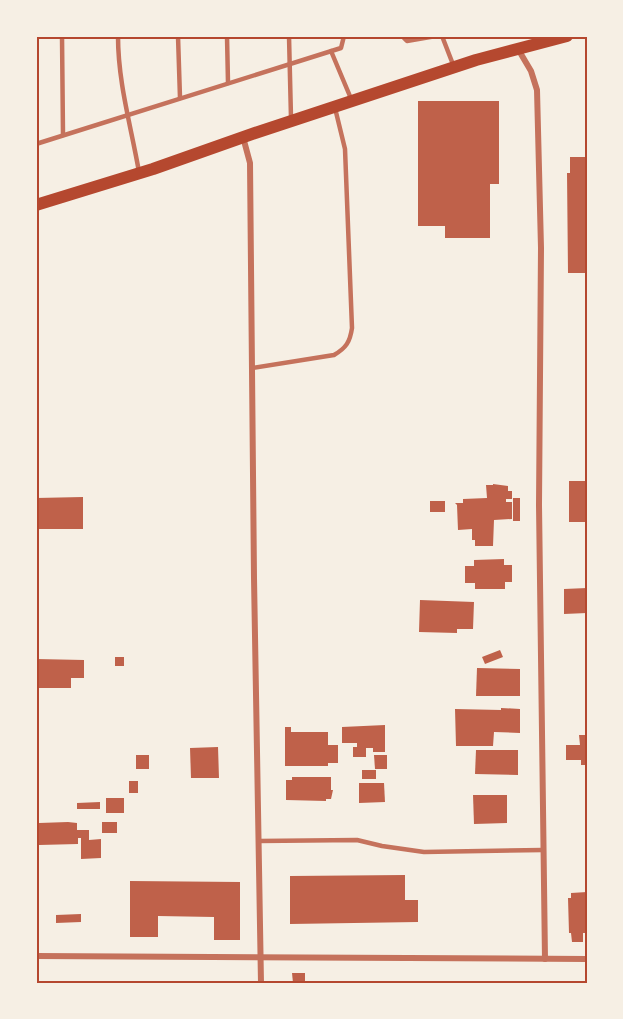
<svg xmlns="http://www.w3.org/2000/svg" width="623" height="1019" viewBox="0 0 623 1019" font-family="Overpass,sans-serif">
  <rect width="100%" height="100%" fill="#f6efe4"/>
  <!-- building -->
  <g fill="#bf614a">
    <path d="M418,101h81v83h-9v54h-45v-12h-27z"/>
    <path d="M570,157h17v116h-19l-1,-100h3z"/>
    <rect x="569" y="481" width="18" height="41"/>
    <path d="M493,484l15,2v5h4v8h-6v3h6v17l-18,1 -1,26h-18v-6h-3v-11l-14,1 -1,-25 -2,-2h8v-4l24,-1 -1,-13h7z"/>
    <path d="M83,497v32h-47v-31z"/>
    <rect x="513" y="498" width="7" height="23"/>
    <rect x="430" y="501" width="15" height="11"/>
    <path d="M504,559v6h8v17h-7v7h-30v-6h-10v-17h9v-6z"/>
    <path d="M587,588v25l-23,1v-25z"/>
    <path d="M420,600l54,2 -1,27h-16v4l-38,-1z"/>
    <path d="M500,650l3,7 -18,7 -3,-7z"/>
    <rect x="115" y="657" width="9" height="9"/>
    <path d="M36,659l48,1v18h-13v10h-35z"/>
    <path d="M477,668l43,1v27h-44z"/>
    <path d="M501,708l19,1v24l-26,-1 -1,14h-37l-1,-37 46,1z"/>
    <path d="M385,725v27h-12v-4h-7v9h-13v-10h4v-4h-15v-16z"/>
    <path d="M285,727h6v5h37v13h10v18h-10v3h-43z"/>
    <path d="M579,735h8v30h-6v-5h-15v-15h14z"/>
    <path d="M218,747l1,31h-28l-1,-30z"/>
    <path d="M476,750h42v25l-43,-1z"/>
    <rect x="136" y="755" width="13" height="14"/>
    <path d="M374,755h13v14h-12z"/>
    <rect x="362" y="770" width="14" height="9"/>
    <path d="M292,777h39v13h2l-2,9h-5v2l-40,-1v-20h6z"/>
    <rect x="129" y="781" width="9" height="12"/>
    <path d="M359,783h25l1,19 -26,1z"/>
    <path d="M473,795h34v28l-33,1z"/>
    <rect x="106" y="798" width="18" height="15"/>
    <path d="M100,802v7h-23v-6z"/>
    <path d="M68,822l9,1v7h12v10l12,-1v19l-20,1v-21h-3v6l-39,1v-22z"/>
    <rect x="102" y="822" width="15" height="11"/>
    <path d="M405,875v25h13v22l-128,2v-48z"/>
    <path d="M130,881l110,1v58h-26v-23l-56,-1v21h-28z"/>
    <path d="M587,892v41h-4v9h-11l-1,-9h-2l-1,-35h3v-5z"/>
    <path d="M81,914v8l-25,1v-8z"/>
    <path d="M292,973h13v10h-12z"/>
  </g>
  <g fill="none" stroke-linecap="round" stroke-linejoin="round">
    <!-- service -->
    <g stroke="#c5725c" stroke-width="4.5">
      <path d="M62,36l1,99"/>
      <path d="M118,36c0,47 13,90 21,136"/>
      <path d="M178,36l2,62"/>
      <path d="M227,36l1,47"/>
      <path d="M289,36l2,82"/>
      <path d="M402,36l5,5 29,-5"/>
      <path d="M442,36l12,31"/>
      <path d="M331,51l21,50"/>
      <path d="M36,144l305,-96 3,-12"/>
      <path d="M252,368l82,-13c12,-7 16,-13 18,-27l-7,-179 -10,-41"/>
      <path d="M259,841l98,-1 25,6 42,6 119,-2"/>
    </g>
    <!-- minor -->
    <g stroke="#c5725c" stroke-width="6">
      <path d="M518,49l13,22 6,19 4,158 -2,257 6,454"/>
      <path d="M243,137l7,26 4,415 7,405"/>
      <path d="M36,956l551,3"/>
    </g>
    <!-- secondary -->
    <path stroke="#b5482f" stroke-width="12" d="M36,205l117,-36 102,-36 221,-73 91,-24"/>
  </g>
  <!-- border -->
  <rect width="623" height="1019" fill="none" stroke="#f6efe4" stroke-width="75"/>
  <rect x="38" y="38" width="548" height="944" fill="none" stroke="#b5482f" stroke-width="2"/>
</svg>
